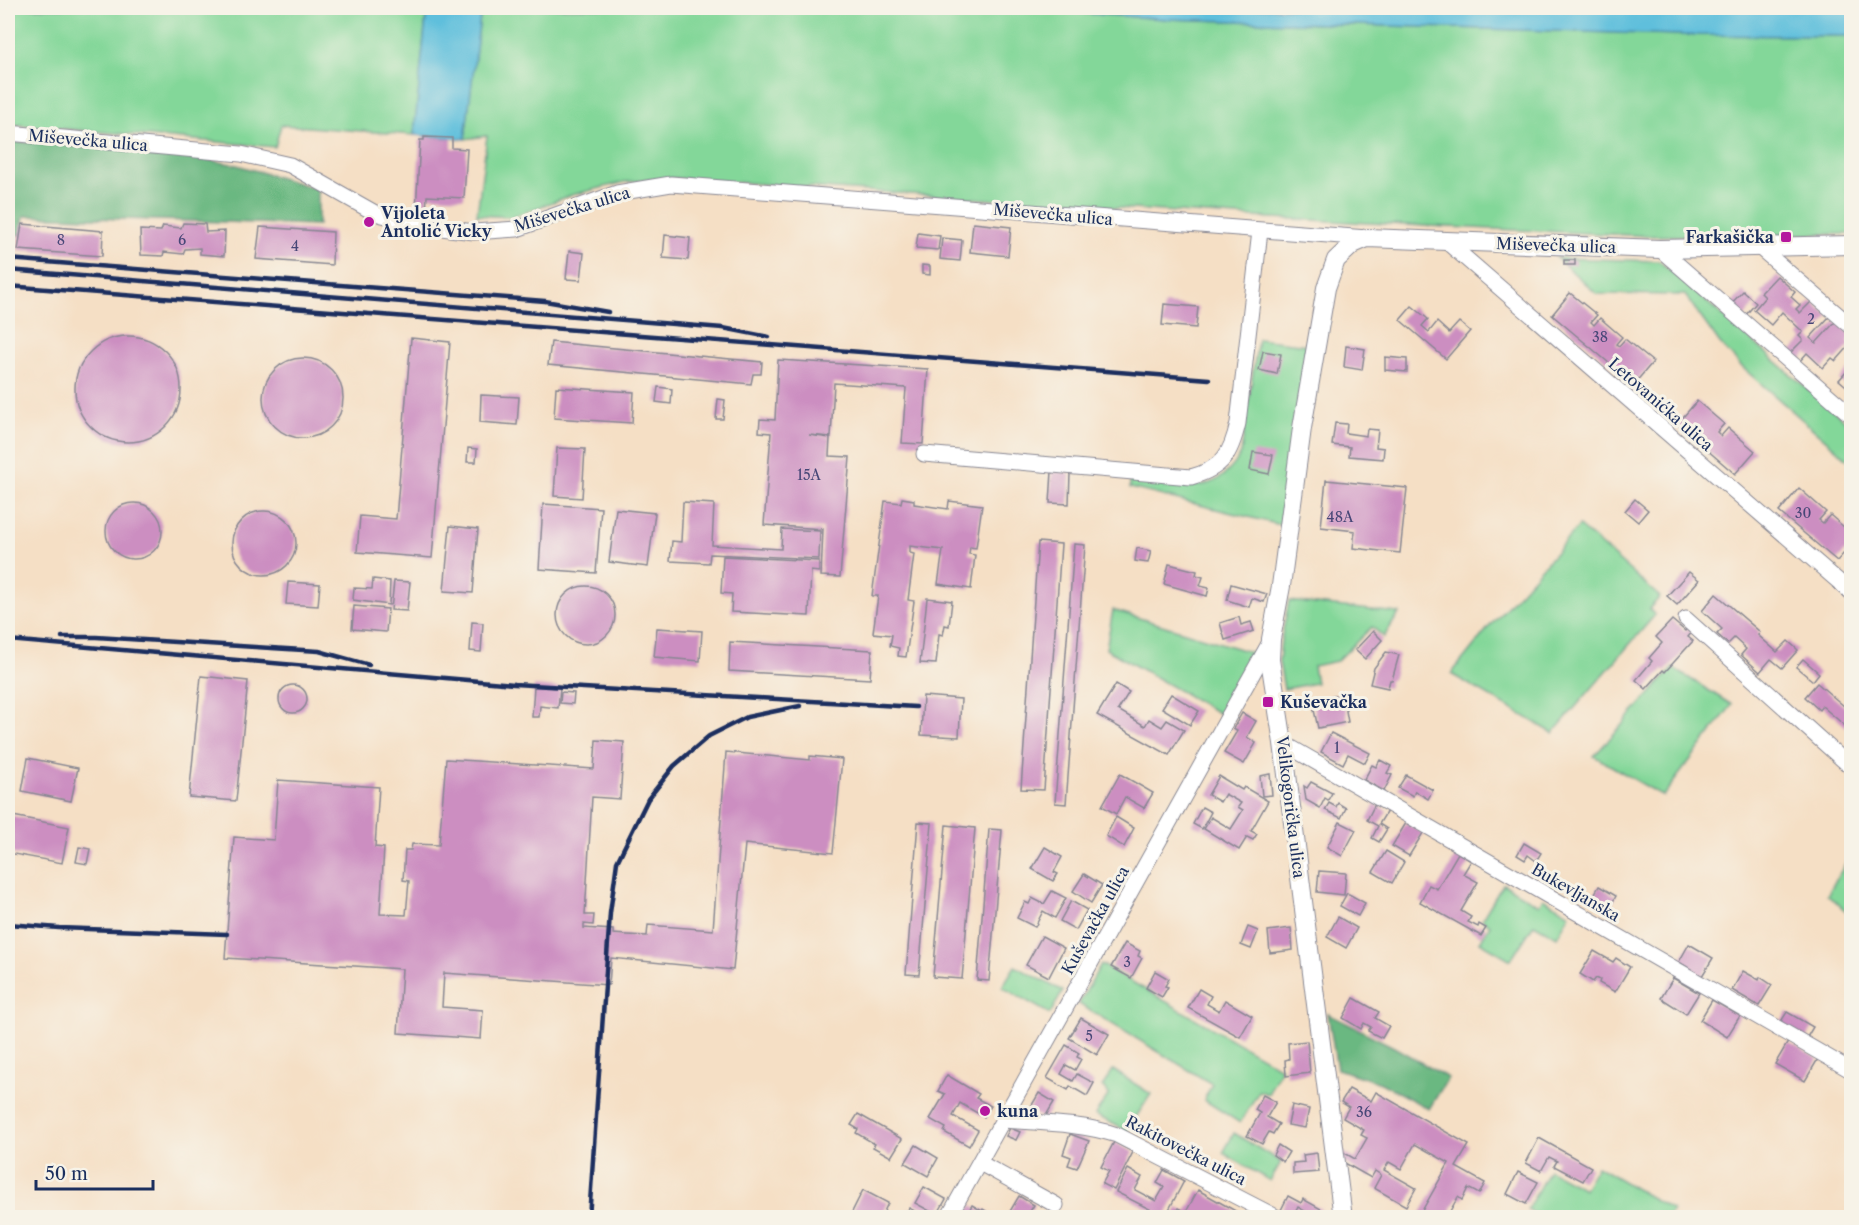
<svg xmlns="http://www.w3.org/2000/svg" width="1859" height="1225" viewBox="0 0 1859 1225" font-family="'Libre Caslon Text',serif">
  <rect width="100%" height="100%" fill="#f7f3e8"/>
  <filter id="ink" filterUnits="userSpaceOnUse"><feTurbulence type="fractalNoise" baseFrequency=".0167" numOctaves="2"/><feDisplacementMap in="SourceGraphic" scale="12" xChannelSelector="R" yChannelSelector="G"/><feConvolveMatrix kernelMatrix="1 2 1 2 8 2 1 2 1" color-interpolation-filters="sRGB"/></filter>
  <filter id="wash" filterUnits="userSpaceOnUse"><feTurbulence type="fractalNoise" baseFrequency=".008" numOctaves="4" result="noise"/><feDisplacementMap in="SourceGraphic" scale="24" xChannelSelector="R" yChannelSelector="G"/><feGaussianBlur stdDeviation="1.35" result="paint"/><feColorMatrix in="noise" values="0 0 0 0 0 0 0 0 0 0 0 0 0 0 0 0 0 1.4 0 .05"/><feComposite in="paint" operator="in"/></filter>
  <g filter="url(#wash)">
    <rect width="100%" height="100%" fill="#f5dfc5"/>
    <!-- green -->
    <g fill="#83d799" stroke="#4f837c" stroke-width="1.5">
      <path d="M8,8h419l-13,127 -133,-10 -6,22 -267,-23z"/>
      <path d="M481,8h526l159,11 515,16 170,1v198l-200,2 -224,-10 -175,-9 -579,-39 -48,4 -53,13 -60,22 -35,-2 10,-79 -22,3z"/>
      <path d="M1557,258l102,3 192,165v36l-107,-93 -24,-25 -35,-49 -88,-1z"/>
      <path d="M1258,339l49,6 -26,180 -151,-37v-7c15,1 66,7 77,3 16,-5 27,-17 34,-31z"/>
      <path d="M1579,526l81,71 -11,12 6,6 -102,118 -102,-59 38,-47z"/>
      <path d="M1289,601l110,12 -15,24 -12,-10 -35,34 -24,5 3,17 -32,6 -5,-27 2,-22z"/>
      <path d="M1113,610l140,43 -33,61 -114,-65z"/>
      <path d="M1673,668l59,37 -69,91 -69,-40z"/>
      <path d="M1851,854v61l-24,-20z"/>
      <path d="M1503,884l36,21 4,-7 27,16 -13,23 -23,-13 -23,36 -31,-18 10,-17 -8,-6z"/>
      <path d="M1101,964l180,104 -13,26 -9,-3 -19,32 -36,-23 8,-16 -133,-80z"/>
      <path d="M1015,966l48,25 -13,23 -48,-27z"/>
      <path d="M1113,1070l38,24 -24,37 -32,-16 14,-21 -7,-7z"/>
      <path d="M1234,1133l47,29 -11,19 -47,-28z"/>
      <path d="M1597,1166l75,44 -4,7h-126l-15,-7 22,-40 35,19z"/>
    </g>
    <!-- forest -->
    <g fill="#6ab881" stroke="#427470" stroke-width="1.5">
      <path d="M8,141l155,11 74,13 81,24v36l-294,-9 -3,19 -13,-1z"/>
      <path d="M1328,1014l66,33 54,31 -19,31 -48,-26 -44,-14z"/>
    </g>
    <!-- water -->
    <g fill="#5ebfdc" stroke="#3c779d" stroke-width="1.5">
      <path d="M427,8h54l-16,131 -51,-4z"/>
      <path d="M1007,8h844l1,28 -171,-1 -515,-16z"/>
    </g>
    <g id="blocks">
      <!-- building -->
      <g fill="#cc8ec1">
        <path d="M424,137l28,1v10l15,1 -3,49 -37,-2 -1,16 -10,-1 4,-71h4z"/>
        <path d="M183,223l22,1 1,8 19,-1 -1,25 -24,-2v-6l-15,1 -2,5 -19,-2 -1,4 -22,-1 -1,-25 21,1 2,-5 18,2z"/>
        <path d="M973,223l38,4 -3,29 -38,-4z"/>
        <path d="M22,224l81,7 -1,25 -84,-6z"/>
        <path d="M260,227l73,5 -1,33 -76,-6z"/>
        <path d="M918,233l22,3 -2,14 -22,-2z"/>
        <path d="M665,235l25,3 -2,22 -25,-2z"/>
        <path d="M942,238l20,2 -2,21 -20,-2z"/>
        <path d="M569,251l15,2 -3,27 -15,-1z"/>
        <rect x="1564" y="260" width="11" height="5"/>
        <path d="M922,265l8,1v9l-8,-1z"/>
        <path d="M1777,276l18,16 -4,5 9,8 -4,4 4,4 12,-12 17,16 -19,21 6,5 20,-22 16,14 -4,6 3,3 -15,17 -4,-3 -9,10 -16,-15 -8,9 -10,-8 14,-14 -4,-4 4,-4 -21,-20 -11,13 -17,-15 11,-13 -4,-4z"/>
        <path d="M1743,291l13,12 -12,14 -14,-12z"/>
        <path d="M1570,293l27,22 -6,7 3,3 6,-7 22,19 -6,7 3,2 6,-7 28,23 -19,22 -82,-69z"/>
        <path d="M1164,304l34,3 -2,21 -34,-3z"/>
        <path d="M1412,306l16,13 -6,7 7,6 8,-10 12,11 10,-11 11,9 -24,28 -46,-39z"/>
        <circle cx="128" cy="389" r="53"/>
        <path d="M411,338l39,4 -18,216 -75,-6 3,-36 36,3z"/>
        <path d="M551,342l211,20 -1,12h-8l-2,10 -203,-19z"/>
        <path d="M1346,346l19,3 -3,21 -18,-3z"/>
        <path d="M1263,351l18,3 -4,20 -18,-4z"/>
        <path d="M1385,357l22,2v13l-22,-2z"/>
        <circle cx="303" cy="398" r="40"/>
        <path d="M778,360l150,9 -5,75 -21,-1 4,-55 -72,-5 -3,54 -22,-2 21,3 -1,18 21,1 -10,120 -19,-1 2,-47 -59,-4 7,-92 -12,-1 1,-13 15,1z"/>
        <path d="M1848,370l4,3v18l-13,-11z"/>
        <path d="M556,387l78,5 -2,31 -78,-5z"/>
        <path d="M658,387l14,2 -1,15 -15,-2z"/>
        <path d="M481,395l38,2 -2,28 -37,-3z"/>
        <path d="M718,399l7,1 -2,19h-7z"/>
        <path d="M1697,401l27,23 -7,8 4,4 7,-8 27,23 -20,23 -58,-50z"/>
        <path d="M1335,423l12,1 -1,9 20,3 1,-7 11,1 -2,17 8,1 -1,11 -34,-3 1,-9 -18,-2z"/>
        <path d="M468,448l9,1 -1,13h-9z"/>
        <path d="M557,448l28,1 -3,49 -28,-2z"/>
        <path d="M1253,452l20,3 -4,19 -19,-4z"/>
        <path d="M1052,471l18,2 -1,31 -19,-1z"/>
        <path d="M1326,480l81,8 -7,65 -47,-5 2,-17 -34,-4z"/>
        <path d="M1799,488l27,24 -7,8 4,3 7,-8 22,19v10l-15,17 -58,-49z"/>
        <path d="M902,498l12,2v4l34,5 1,-8 33,4 -6,43 -6,-1 -1,7 6,1 -4,34 -33,-5 5,-34 -33,-4v7l4,1 -6,46 6,1 -8,56 -8,-1 1,-8 -9,-2 2,-11 -19,-2 5,-37h-6l13,-95 16,2z"/>
        <path d="M1635,499l13,11 -10,12 -13,-11z"/>
        <path d="M683,502l31,2 -2,41 69,4 1,-20 38,2 -1,28 -109,-5 -1,9 -39,-2 2,-20 9,1z"/>
        <circle cx="134" cy="531" r="28"/>
        <path d="M543,504l58,4 -5,65 -57,-4z"/>
        <path d="M616,509l39,4 -7,54 -39,-5z"/>
        <circle cx="264" cy="543" r="32"/>
        <path d="M450,526l28,3 -5,64 -29,-2z"/>
        <path d="M1038,542l23,2 -17,246 -23,-1z"/>
        <path d="M1074,544l11,1 -19,259 -11,-1z"/>
        <path d="M1137,548l14,3 -3,12 -13,-2z"/>
        <path d="M723,556l96,5v11l-8,-1 -2,45 -78,-4 1,-18 -11,-1z"/>
        <path d="M1169,564l28,7 -1,4 7,2 -3,9 9,2 -2,8 -43,-12z"/>
        <path d="M1689,572l10,8 -22,25 -10,-9z"/>
        <path d="M373,579l17,2 -1,24 -36,-5 1,-12 18,1z"/>
        <path d="M394,581l16,1 -3,29 -16,-1z"/>
        <path d="M288,582l32,2 -2,22 -32,-2z"/>
        <path d="M1231,584l36,10 -3,8 -12,-4 -3,9 -22,-7z"/>
        <circle cx="586" cy="615" r="29"/>
        <path d="M1716,594l44,38 -2,3 19,17 11,-11 10,9 -16,18 -11,-9 -11,13 -19,-17 5,-6 -12,-11 -6,6 -11,-10 5,-5 -20,-18z"/>
        <path d="M927,598l25,3 -3,25 -4,-1 -2,10 -4,-1 -3,30 -16,-1z"/>
        <path d="M354,606l34,3 -2,23 -34,-3z"/>
        <path d="M1239,617l2,8 10,-3 3,9 -29,9 -5,-17z"/>
        <path d="M1672,620l13,11 3,-4 4,5 -4,5 5,4 -28,31 -2,-2 -17,19 -10,-9 16,-19 -3,-3 13,-15 -6,-6z"/>
        <path d="M472,622l11,1 -2,29 -11,-1z"/>
        <path d="M657,628l45,3 -2,30 -46,-4z"/>
        <path d="M1373,631l9,9 -17,19 -10,-9z"/>
        <path d="M730,642l142,8 -2,29 -141,-8z"/>
        <path d="M1386,652l13,3 -7,25h-2l-2,8 -18,-4 4,-16z"/>
        <path d="M1803,659l16,14 -6,8 -17,-14z"/>
        <path d="M201,676l47,5 -12,120 -47,-4z"/>
        <path d="M1817,683l34,29 -3,4 4,3 -2,11 -28,-24 -3,4 -14,-13z"/>
        <path d="M1116,684l13,8 -11,18 27,16 4,-7 13,8 5,-7 17,10 -15,25 -72,-40z"/>
        <circle cx="293" cy="699" r="14"/>
        <path d="M534,686l26,2 -2,20 -18,-2 -1,11h-7z"/>
        <path d="M561,692l13,1 -1,11 -13,-1z"/>
        <path d="M1171,694l28,17 -9,14 -28,-17z"/>
        <path d="M1343,694l5,28 -30,6 -6,-27z"/>
        <path d="M923,696l38,3 -2,38 -38,-2z"/>
        <path d="M1242,713l14,8 -9,16 9,6 -12,21 -20,-11 13,-22 -4,-2z"/>
        <path d="M1331,733l39,20 -5,10 -17,-9 -5,10 -22,-12z"/>
        <path d="M596,740l28,2 -4,57 -28,-2 -7,118h9l-1,10 -9,-1v4l29,2v4l14,1 20,1 1,-11 65,5 13,-178 84,8v-4l32,3 -9,94 -88,-9 -12,126 -122,-12 -2,27 -165,-12 -2,34 41,3 -2,29 -83,-6 4,-64 -177,-11 9,-121 40,3 4,-60 101,7 -4,60 9,1 -4,66 26,1 3,-34 -6,-1 2,-30h6l1,-6 27,1 7,-86 148,10z"/>
        <path d="M28,758l50,10 -7,33 -49,-10z"/>
        <path d="M1380,760l11,6 -4,7 5,2 -8,16 -20,-11 8,-15 4,2z"/>
        <path d="M1120,774l33,19 -9,15 -19,-11 -9,17 -14,-8z"/>
        <path d="M1270,774l2,21 -10,1 -2,-20z"/>
        <path d="M1406,775l27,15 -5,9 -13,-8 -2,5 -15,-8z"/>
        <path d="M1219,776l23,14 2,-3 24,14 -17,30 6,3 -4,6 -6,-3 -8,13 -35,-21 7,-12 20,12 12,-19 -5,-3 3,-4 -16,-9 -5,8 -12,-7z"/>
        <path d="M1311,782l21,11 -4,7 -3,-2 -5,10 -14,-8 -2,-14 3,2z"/>
        <path d="M1329,803l7,4 2,-4 8,5 -5,10 -16,-8z"/>
        <path d="M1375,804l12,7 -8,13 8,5 -8,13 -7,-4 6,-12 -11,-6z"/>
        <path d="M1202,807l9,5 -9,17 -9,-5z"/>
        <path d="M8,815l61,12 -7,36 -54,-10z"/>
        <path d="M1116,817l18,11 -10,19 -18,-11z"/>
        <path d="M918,822l14,1 -13,152 -13,-1z"/>
        <path d="M1340,822l16,8 -14,26 -15,-9z"/>
        <path d="M1406,823l17,10 -14,23 -17,-10z"/>
        <path d="M946,825l29,3 -13,151 -29,-2z"/>
        <path d="M989,829l13,1 -13,151 -12,-1z"/>
        <path d="M1524,843l17,10 -5,8 -8,-6 -3,5 -8,-5z"/>
        <path d="M79,847l11,2 -3,15 -11,-2z"/>
        <path d="M1045,847l17,10 -8,15 4,2 -5,7 -21,-12z"/>
        <path d="M1386,851l18,11 -12,21 -19,-11z"/>
        <path d="M1458,853l13,8 -8,13 15,8 -17,29 10,6 -3,5 10,5 1,-3 7,4 -5,8 -61,-34 9,-17 8,4z"/>
        <path d="M1319,871l27,2 -2,22 -27,-3z"/>
        <path d="M1084,874l18,11 -11,18 -18,-12z"/>
        <path d="M1599,886l17,10 -5,9 -17,-10z"/>
        <path d="M1052,891l14,7 -11,20 -12,-7 -8,16 -18,-9 8,-16 4,2 3,-6 12,6z"/>
        <path d="M1347,893l18,10 -7,13 -18,-10z"/>
        <path d="M1071,901l16,9 -11,20 -16,-9z"/>
        <path d="M1338,917l19,11 -11,20 -19,-11z"/>
        <path d="M1248,927l10,4 -7,18 -10,-4z"/>
        <path d="M1291,928l2,22 -23,3 -2,-22z"/>
        <path d="M1042,936l22,12 -15,29 -23,-12z"/>
        <path d="M1125,943l15,8 -2,5 4,2 -11,20 -20,-11z"/>
        <path d="M1689,944l24,14 -11,18 -23,-14z"/>
        <path d="M1594,951l19,11 3,-4 14,9 -15,25 -16,-9 1,-3 -4,-2 -3,4 -13,-8z"/>
        <path d="M1155,971l14,8 -4,7 3,1 -6,10 -16,-9z"/>
        <path d="M1743,971l16,9 1,-3 12,8 -13,21 -27,-16z"/>
        <path d="M1673,978l26,15 -13,21 -25,-16z"/>
        <path d="M1199,989l12,7 -4,8 12,7 6,-11 27,16 -12,21 -52,-29z"/>
        <path d="M1354,998l25,14 -4,6 14,8 -7,12 -14,-7 3,-4 -7,-4 -3,6 -18,-11z"/>
        <path d="M1712,1000l28,16 -13,21 -27,-17z"/>
        <path d="M1787,1012l26,15 -7,12 -26,-16z"/>
        <path d="M1081,1018l28,16 -12,21 -28,-17z"/>
        <path d="M1307,1041l3,32 -24,3 -1,-16 4,-1 -1,-16z"/>
        <path d="M1788,1042l30,17 -13,22 -30,-17z"/>
        <path d="M1066,1045l13,8 -2,4 4,2 -6,11 -9,-5 -5,9 12,7 4,-7 17,9 -7,13 -17,-10 -2,4 -21,-12z"/>
        <path d="M947,1075l32,19 -3,4 15,8 -7,11 -24,-14 -7,13 25,14 -9,16 -25,-14 2,-4 -16,-9 15,-25 -7,-3z"/>
        <path d="M1349,1089l22,12 5,-9 93,53 -13,22 29,16 -6,11 -11,-6 -6,12 -4,-3 -12,21h-28l31,-55 -34,-19 -14,25 -12,-7 -5,8 32,18 -10,18 -32,-18 7,-13 -6,-4 -4,7 -28,-16v-10l12,7 12,-21 -6,-3 3,-5 -21,-12 6,-11 -8,-5z"/>
        <path d="M1039,1093l15,9 -10,17 -15,-9z"/>
        <path d="M1263,1095l13,7 -9,15 12,7 -6,10 -4,-2 -7,12 -15,-8 13,-23 -5,-3z"/>
        <path d="M1292,1105l17,4 -4,19 -17,-3z"/>
        <path d="M858,1114l44,25 -11,18 -18,-10 2,-3 -19,-11 2,-4 -7,-4z"/>
        <path d="M1010,1128l10,4 -4,8 -10,-4z"/>
        <path d="M1070,1134l19,7 -12,27 -9,-3 3,-8 -8,-3z"/>
        <path d="M1539,1138l52,29 -8,14 -29,-15 3,-5 -8,-4 -8,14 -15,-8z"/>
        <path d="M1114,1142l19,10 -19,38 -12,-6 7,-13 -8,-4z"/>
        <path d="M916,1145l22,13 -10,18 -23,-13z"/>
        <path d="M1278,1145l11,7 -6,10 -10,-7z"/>
        <path d="M1317,1153l2,19 -26,2v-11l11,-1 -1,-7z"/>
        <path d="M1128,1169l14,8 -7,13 21,11 8,-14 -7,-4 7,-13 20,11 -19,36 -49,-25z"/>
        <path d="M1518,1172l20,10 -12,22 -19,-10z"/>
        <path d="M924,1187l22,12 -9,16 -22,-12z"/>
        <path d="M863,1190l25,13 -7,15h-23l-7,-4z"/>
        <path d="M1198,1190l50,28h-75l5,-10 8,4z"/>
        <path d="M1019,1196l15,9 -8,13h-20z"/>
        <path d="M1288,1196l13,7 2,-4 18,10 -5,9h-8l2,-4 -12,-7 -5,10 -12,-7z"/>
        <path d="M972,1205l10,6 1,-2 8,5 -2,4h-24z"/>
        <path d="M909,1208l18,10h-23z"/>
      </g>
    </g>
  </g>
  <g filter="url(#ink)">
    <use href="#blocks" fill-opacity="0" stroke="#888792" stroke-width="1.5"/>
    <g fill="none" stroke-linecap="round" stroke-linejoin="round">
      <defs>
        <g id="minor">
          <path d="M8,133l233,21 49,11 85,48 50,13 49,6 43,-3 100,-36 54,-9 696,54"/>
          <path d="M1447,242l405,351"/>
          <path d="M1759,247l93,80"/>
          <path d="M1660,249l192,167"/>
          <path d="M924,454l267,23c32,-9 40,-23 47,-54l22,-192"/>
          <path d="M1686,619l166,149"/>
          <path d="M1283,743l569,328"/>
          <path d="M1003,1120c37,3 78,3 114,15l161,83"/>
          <path d="M980,1163l76,42"/>
          <path d="M948,1218l321,-574"/>
        </g>
        <path id="tertiary" d="M1343,1218l-60,-475 -13,-83 1,-21 10,-53 21,-158 24,-140 10,-28 17,-16 14,-6 293,11 192,-4"/>
      </defs>
      <!-- minor casing -->
      <use href="#minor" stroke="#888792" stroke-width="17"/>
      <!-- tertiary casing -->
      <use href="#tertiary" stroke="#888792" stroke-width="20"/>
      <!-- minor -->
      <use href="#minor" stroke="#fff" stroke-width="15"/>
      <!-- tertiary -->
      <use href="#tertiary" stroke="#fff" stroke-width="18"/>
      <!-- rail -->
      <g stroke="#1b2f5e" stroke-width="4.5">
        <path d="M8,259l537,42 63,11"/>
        <path d="M8,270l715,58 46,9"/>
        <path d="M8,286l1201,93"/>
        <path d="M62,637h34l223,14 50,14"/>
        <path d="M8,640l506,44 402,23"/>
        <path d="M8,924l51,4 168,6"/>
        <path d="M589,1218l21,-305 7,-51 31,-63 26,-33 35,-30 38,-19 53,-11"/>
      </g>
    </g>
  </g>
  <!-- markers -->
  <g fill="#b5179e" stroke="#f7f3e8" stroke-width="2">
    <circle cx="369" cy="222" r="6"/>
    <rect x="1780" y="231" width="12" height="12" rx="3"/>
    <rect x="1262" y="696" width="12" height="12" rx="3"/>
    <circle cx="985" cy="1111" r="6"/>
  </g>
  <g text-anchor="middle" dominant-baseline="central" stroke-width="6" stroke-linejoin="round" paint-order="stroke">
    <!-- number labels -->
    <g font-size="14" fill="#474777">
      <text x="61" y="240">8</text>
      <text x="182" y="240">6</text>
      <text x="295" y="246">4</text>
      <text x="1811" y="319">2</text>
      <text x="1600" y="337">38</text>
      <text x="809" y="475">15A</text>
      <text x="1803" y="513">30</text>
      <text x="1340" y="517">48A</text>
      <text x="1337" y="748">1</text>
      <text x="1127" y="962">3</text>
      <text x="1089" y="1036">5</text>
      <text x="1364" y="1112">36</text>
    </g>
    <!-- street labels -->
    <g font-size="16" fill="#1b2f5e" stroke="#f7f3e8">
      <text transform="translate(88 140) rotate(5)">Miševečka ulica</text>
      <text transform="translate(572 209) rotate(-17)">Miševečka ulica</text>
      <text transform="translate(1053 214) rotate(5)">Miševečka ulica</text>
      <text transform="translate(1556 245) rotate(2)">Miševečka ulica</text>
      <text transform="translate(1661 404) rotate(41)">Letovanićka ulica</text>
      <text transform="translate(1291 807) rotate(83)">Velikogorička ulica</text>
      <text transform="translate(1576 892) rotate(30)">Bukevljanska</text>
      <text transform="translate(1095 920) rotate(-61)">Kuševačka ulica</text>
      <text transform="translate(1186 1150) rotate(27)">Rakitovečka ulica</text>
    </g>
    <!-- poi labels -->
    <g font-size="16" font-weight="bold" fill="#1b2f5e" stroke="#f7f3e8" text-anchor="start">
      <text x="381" y="213">Vijoleta<tspan x="381" dy="18">Antolić Vicky</tspan></text>
      <text x="1774" y="237" text-anchor="end">Farkašička</text>
      <text x="1280" y="702">Kuševačka</text>
      <text x="997" y="1111">kuna</text>
    </g>
  </g>
  <!-- margin -->
  <rect width="1859" height="1225" fill="none" stroke="#f7f3e8" stroke-width="30"/>
  <!-- scale -->
  <path d="M36 1180v9h117v-9" fill="none" stroke="#1b2f5e" stroke-width="3"/>
  <text x="45" y="1180" font-size="18" fill="#1b2f5e" stroke="#f7f3e8" stroke-width="4.5" paint-order="stroke">50 m</text>
</svg>
